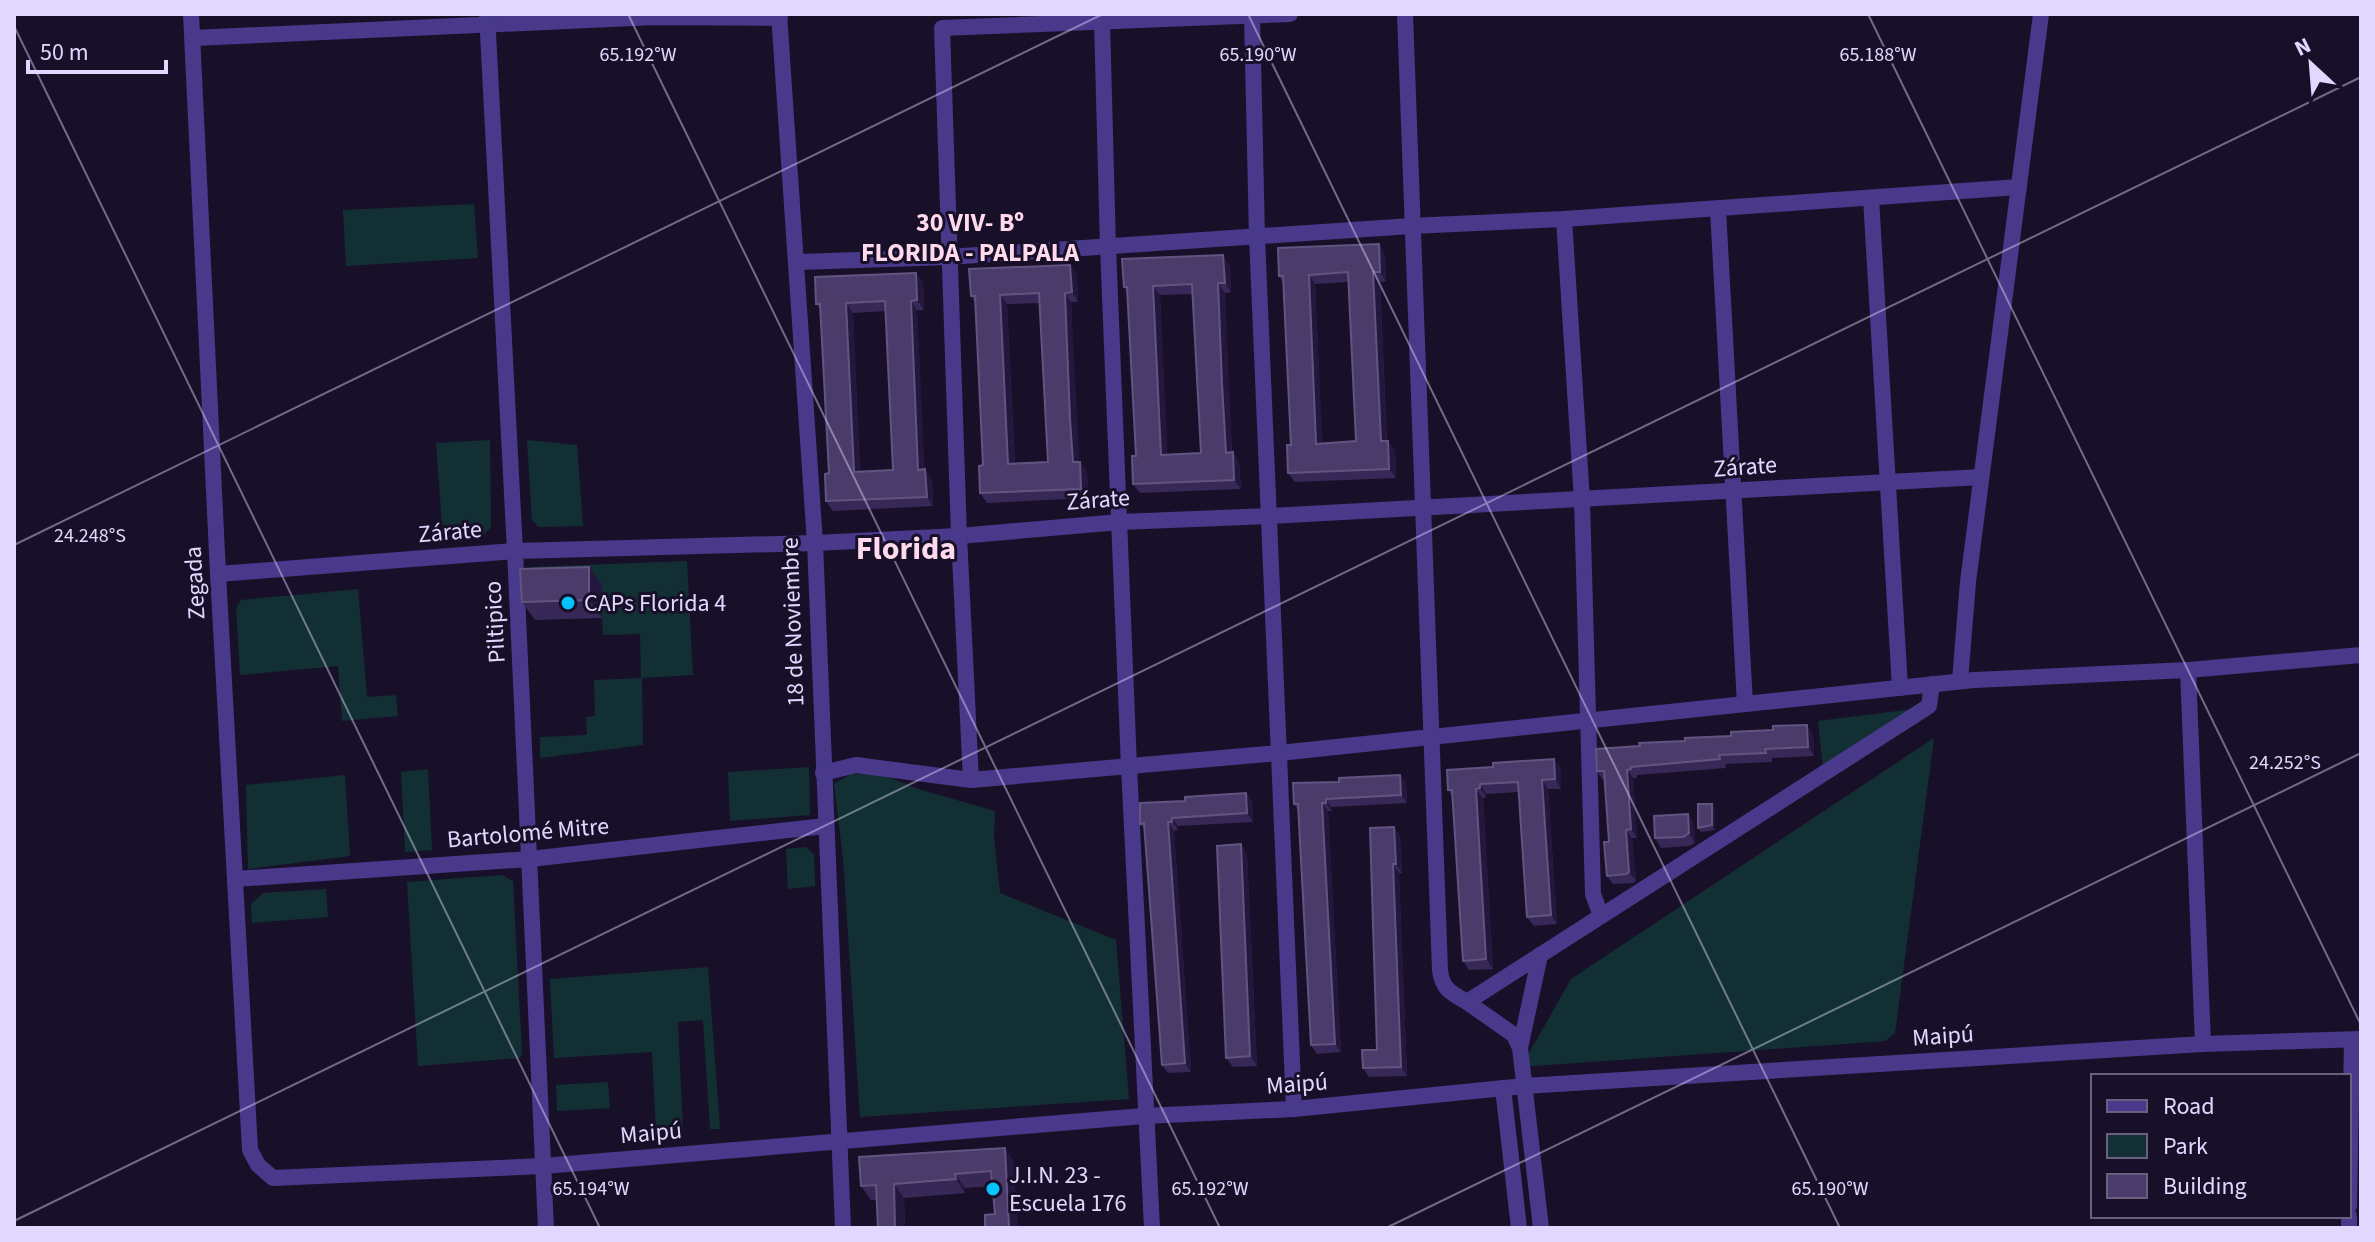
<svg xmlns="http://www.w3.org/2000/svg" width="2375" height="1242" viewBox="0 0 2375 1242" font-family="'Source Sans 3',sans-serif">
  <rect width="100%" height="100%" fill="#181029"/>
  <!-- green -->
  <g fill="#123034">
    <path d="M474,204l4,54 -132,8 -3,-56z"/>
    <path d="M490,440l1,87 -8,8 -40,3 -7,-95z"/>
    <path d="M527,440l50,5 6,81 -45,1 -6,-7z"/>
    <path d="M687,561l6,114 -51,3 1,67 -103,13v-21l47,-2 -1,-18 9,-1 -1,-36 47,-2 -1,-44 -37,1 -1,-17 -69,-30 -1,-21z"/>
    <path d="M358,589l9,108 29,-2 2,21 -56,5 -4,-55 -98,9 -4,-66 5,-9z"/>
    <path d="M1914,709l-90,67 -6,-55z"/>
    <path d="M1934,738l-39,295 -10,8 -364,26 50,-88z"/>
    <path d="M809,767l1,48 -80,6 -2,-49z"/>
    <path d="M428,769l4,81 -27,2 -4,-80z"/>
    <path d="M851,774l32,1 35,14 77,22 -1,26 6,56 116,47 13,159 -269,18 -17,-259 -9,-74z"/>
    <path d="M345,775l5,81 -102,13 -2,-84z"/>
    <path d="M805,847l9,7 1,32 -27,3 -2,-40z"/>
    <path d="M502,875l11,6 9,173 -2,4 -102,8 -11,-184z"/>
    <path d="M326,889l2,28 -76,6 -1,-19 12,-11z"/>
    <path d="M708,967l12,162h-10l-7,-109 -25,2 5,109 -27,2 -4,-81 -98,6 -4,-79z"/>
    <path d="M608,1082l2,26 -53,3 -1,-26z"/>
  </g>
  <g fill="none" stroke-linecap="round" stroke-linejoin="round">
    <!-- minor -->
    <g stroke="#48398a" stroke-width="16">
      <path d="M191,14l27,560 32,576 8,15 15,13 270,-12 601,-50 150,-7 230,-23 679,-42 158,-5"/>
      <path d="M487,14l28,537 31,677"/>
      <path d="M779,14l36,529 28,685"/>
      <path d="M1405,14l35,956c2,19 11,23 27,32l462,-296 3,-22"/>
      <path d="M1252,16l5,221 37,872"/>
      <path d="M1102,22l6,225 21,520 23,461"/>
      <path d="M193,38l461,-21 126,1"/>
      <path d="M1871,198l29,490"/>
      <path d="M1718,209l27,495"/>
      <path d="M1564,219l18,281 11,394 8,22"/>
      <path d="M798,262l150,-5 463,-31 153,-7 455,-32"/>
      <path d="M218,574l297,-23 300,-8 144,-7 161,-14 149,-6 712,-39"/>
      <path d="M2188,670l15,374"/>
      <path d="M1960,681l8,-99 73,-568"/>
      <path d="M823,773l33,-8 115,15 308,-27 695,-73 214,-10 173,-15"/>
      <path d="M971,780l-12,-244 -17,-508 348,-14"/>
      <path d="M235,879l295,-20 295,-33"/>
      <path d="M1467,1002l47,33 6,13 21,180"/>
      <path d="M1520,1048l20,-93"/>
      <path d="M1503,1088l16,140"/>
      <path d="M2349,1206l3,-166"/>
      <path d="M2349,1228v-12"/>
    </g>
  </g>
  <!-- wall -->
  <g fill="#382858" fill-rule="evenodd">
    <path d="M1385,254l1,27 -6,1 7,159 8,9 1,28 -101,4 -7,-9 3,-28 -8,-163 -4,-6zM1348,282l8,159 -34,2 -7,-159z"/>
    <path d="M1230,265l1,27 -6,1 4,101 3,58 7,10 2,27 -101,4 -7,-9 3,-28 -8,-163 -4,-6zM1193,294l8,159 -34,1 -7,-159z"/>
    <path d="M916,273l7,9 1,28h-7l7,159 8,10 1,27 -100,5 -7,-10 3,-28 -8,-163 -5,-6zM886,311l7,159 -33,2 -7,-159z"/>
    <path d="M1077,274l1,28h-7l6,128 2,32 8,9 1,27 -101,5 -7,-10 3,-28 -8,-162 -4,-7zM1040,303l8,159 -33,2 -8,-160z"/>
    <path d="M589,567l13,18v33l-67,2 -13,-18z"/>
    <path d="M1813,734l1,22 -42,2v4l-47,2 1,4 -89,7v3h-4l4,60h-5l4,43 -3,2 -20,1 -6,-8 2,-34 -4,-62h-2l-6,-9 43,-25z"/>
    <path d="M1561,768v21h-13l9,135 -23,2 -7,-9 -8,-125 -33,2v4h-3l10,171 -24,1 -6,-9 -10,-164 -5,-7z"/>
    <path d="M1400,775l6,8 1,20 -76,4 1,4h-4l13,241 -24,2 -6,-9 -13,-235 -4,-6 45,-22z"/>
    <path d="M1246,793l6,8 1,21 -75,4v4l-4,1 17,241 -23,1 -6,-8 -17,-235 -5,-6 45,-23z"/>
    <path d="M1712,804l3,5v21l-14,2 -3,-4z"/>
    <path d="M1688,814l6,10 1,19 -5,3 -29,2 -6,-10z"/>
    <path d="M1394,827l6,9 2,37h-3l8,203 -38,1 -6,-9 14,-18z"/>
    <path d="M1241,844l6,10 10,212 -24,1 -7,-9z"/>
    <path d="M1005,1148l9,14 -19,52 -2,-28 -28,2v5l-61,5 1,30h-27l-1,-28h-6l-10,-14z"/>
  </g>
  <!-- shaded-wall -->
  <g fill="#23173d">
    <path d="M1379,244l6,10 1,27 -6,-9z"/>
    <path d="M1223,255l7,10 1,27 -6,-9z"/>
    <path d="M1070,265l7,9 1,28 -6,-10z"/>
    <path d="M1373,272l7,10 7,169 -6,-10z"/>
    <path d="M916,273l7,9 1,28 -7,-10z"/>
    <path d="M1309,275l6,9 8,169 -7,-9z"/>
    <path d="M1218,283l7,10 7,169 -6,-9z"/>
    <path d="M1153,286l7,9 8,169 -7,-9z"/>
    <path d="M1065,293l6,9 9,169 -7,-9z"/>
    <path d="M1000,295l7,9 8,169 -7,-9z"/>
    <path d="M911,301l6,9 8,169 -7,-9z"/>
    <path d="M846,303l7,10 7,168 -6,-9z"/>
    <path d="M1388,441l7,9 1,28 -7,-9z"/>
    <path d="M1233,452l6,10 2,27 -7,-9z"/>
    <path d="M1080,462l7,9 1,27 -7,-9z"/>
    <path d="M925,469l7,10 1,27 -6,-9z"/>
    <path d="M589,567l13,18v33l-13,-18z"/>
    <path d="M1807,725l6,9 1,22 -6,-9z"/>
    <path d="M1554,759l7,9v21l-6,-10z"/>
    <path d="M1627,770l6,8 4,60 -6,-9z"/>
    <path d="M1400,775l6,8 1,20 -6,-8z"/>
    <path d="M1542,780l6,9 9,135 -6,-9z"/>
    <path d="M1480,784l6,10v4l-6,-10z"/>
    <path d="M1476,789l7,9 10,171 -7,-10z"/>
    <path d="M1246,793l6,8 1,21 -6,-9z"/>
    <path d="M1326,799l5,8 1,4 -6,-8z"/>
    <path d="M1322,803l6,8 13,241 -6,-8z"/>
    <path d="M1712,804l3,5v21l-3,-5z"/>
    <path d="M1688,814l6,10 1,19 -6,-10z"/>
    <path d="M1172,818l6,8v4l-6,-8z"/>
    <path d="M1168,822l6,9 17,241 -6,-9z"/>
    <path d="M1394,827l6,9 2,37 -6,-9z"/>
    <path d="M1626,830l6,8 4,43 -7,-9z"/>
    <path d="M1241,844l6,10 10,212 -7,-10z"/>
    <path d="M1393,864l6,9 8,203 -6,-9z"/>
    <path d="M1005,1148l9,14 4,66h-9z"/>
    <path d="M955,1174l10,14v5l-9,-14z"/>
    <path d="M894,1184l10,14 1,30h-10z"/>
  </g>
  <!-- building -->
  <g fill="#4a3b6a" stroke="#625481" stroke-width="2" fill-rule="evenodd">
    <path d="M1379,244l1,28h-7l8,169h7l1,28 -101,4 -1,-28h4l-8,-169h-4l-1,-28zM1348,272l8,169 -40,3 -7,-169z"/>
    <path d="M1223,255l2,28h-7l4,101 4,69 7,-1 1,28 -101,4 -1,-28h4l-9,-169h-3l-2,-28zM1192,284l9,169 -40,2 -8,-169z"/>
    <path d="M1070,265l2,27 -7,1 5,127 3,42h7l1,27 -101,4 -1,-27 4,-1 -8,-169h-4l-2,-27zM1039,293l9,169 -40,2 -8,-169z"/>
    <path d="M916,273l1,27 -6,1 7,169 7,-1 2,28 -101,4 -1,-27 4,-1 -9,-169h-4l-1,-27zM885,301l8,169 -39,2 -8,-169z"/>
    <path d="M589,567v33l-67,2 -2,-33z"/>
    <path d="M1807,725l1,22 -43,2 1,4 -47,2 1,4 -89,8v2l-4,1 4,59 -5,1 3,42 -3,2 -19,2 -3,-34h5l-5,-71h-7l-1,-22 44,-3 -1,-3 46,-2v-3l46,-2v-4l42,-2v-4z"/>
    <path d="M1554,759l1,20 -13,1 9,135 -24,2 -9,-135 -38,2v4l-4,1 10,170 -23,2 -11,-171h-4l-1,-20 46,-3v-4z"/>
    <path d="M1400,775l1,20 -75,4v4h-4l13,241 -24,1 -13,-241h-4l-1,-21 46,-1v-4z"/>
    <path d="M1246,793l1,20 -75,5v4h-4l17,241 -23,2 -18,-242 -4,1v-21l45,-2v-4z"/>
    <path d="M1698,804h14v21l-14,3z"/>
    <path d="M1688,814l1,19 -6,4 -28,1 -1,-22z"/>
    <path d="M1394,827l2,37h-3l8,203 -38,1 -1,-18h15l-7,-222z"/>
    <path d="M1241,844l9,212 -24,2 -9,-212z"/>
    <path d="M1005,1148l4,80h-24v-13l10,-1 -4,-43 -36,3 1,5 -62,5 1,44h-17l-2,-43 -15,1 -2,-29z"/>
  </g>
  <!-- ticks -->
  <path fill="none" stroke="#e2d8ff" stroke-width="2" stroke-opacity="0.45" d="M628,14l592,1214M1248,14l592,1214M1868,14l493,1011M14,26l586,1202M14,545l1089,-531M14,1221l2347,-1144M1386,1228l975,-475"/>
  <!-- markers -->
  <g fill="#04c3ff" stroke="#181029" stroke-width="3">
    <circle cx="568" cy="603" r="8"/>
    <circle cx="993" cy="1189" r="8"/>
  </g>
  <g text-anchor="middle" dominant-baseline="central" stroke-width="6" stroke-linejoin="round" paint-order="stroke">
    <!-- street labels -->
    <g font-size="24" fill="#e2d8ff" stroke="#181029">
      <text transform="translate(1745 467) rotate(-4)">Zárate</text>
      <text transform="translate(1098 500) rotate(-4)">Zárate</text>
      <text transform="translate(450 532) rotate(-5)">Zárate</text>
      <text transform="translate(195 583) rotate(-93)">Zegada</text>
      <text transform="translate(495 622) rotate(-93)">Piltipico</text>
      <text transform="translate(793 622) rotate(-92)">18 de Noviembre</text>
      <text transform="translate(528 833) rotate(-5)">Bartolomé Mitre</text>
      <text transform="translate(1943 1036) rotate(-4)">Maipú</text>
      <text transform="translate(1297 1084) rotate(-4)">Maipú</text>
      <text transform="translate(651 1133) rotate(-5)">Maipú</text>
    </g>
    <!-- poi labels -->
    <g font-size="24" fill="#e2d8ff" stroke="#181029" text-anchor="start">
      <text x="584" y="603">CAPs Florida 4</text>
      <text x="1009" y="1175">J.I.N. 23 -<tspan x="1009" dy="28">Escuela 176</tspan></text>
    </g>
    <!-- neighbourhood labels -->
    <g font-size="26" font-weight="bold" fill="#ffdaec" stroke="#181029">
      <text x="970" y="222">30 VIV- Bº<tspan x="970" dy="30">FLORIDA - PALPALA</tspan></text>
    </g>
    <!-- district labels -->
    <g font-size="32" font-weight="bold" fill="#ffdaec" stroke="#181029">
      <text x="906" y="549">Florida</text>
    </g>
  </g>
  <g font-size="20" text-anchor="middle" fill="#e2d8ff" stroke="#181029" stroke-width="6" stroke-linejoin="round" paint-order="stroke">
    <text x="638" y="61">65.192°W</text>
    <text x="1258" y="61">65.190°W</text>
    <text x="1878" y="61">65.188°W</text>
    <text x="90" y="542">24.248°S</text>
    <text x="2285" y="769">24.252°S</text>
    <text x="591" y="1195">65.194°W</text>
    <text x="1210" y="1195">65.192°W</text>
    <text x="1830" y="1195">65.190°W</text>
  </g>
  <!-- border -->
  <rect width="2375" height="1242" fill="none" stroke="#e2d8ff" stroke-width="32"/>
  <!-- legend -->
  <rect x="2091" y="1074" width="260" height="144" fill="#181029" stroke="#69607f" stroke-width="2"/>
  <rect x="2107" y="1100" width="40" height="12" fill="#48398a" stroke="#69607f" stroke-width="2"/>
  <text x="2163" y="1114" font-size="24" fill="#e2d8ff">Road</text>
  <rect x="2107" y="1134" width="40" height="24" fill="#123034" stroke="#69607f" stroke-width="2"/>
  <text x="2163" y="1154" font-size="24" fill="#e2d8ff">Park</text>
  <rect x="2107" y="1174" width="40" height="24" fill="#4a3b6a" stroke="#69607f" stroke-width="2"/>
  <text x="2163" y="1194" font-size="24" fill="#e2d8ff">Building</text>
  <!-- north arrow -->
  <g transform="translate(2311 64) rotate(334)" stroke="#181029" stroke-width="6" paint-order="stroke">
  <path d="M0-6L14 30L0 20L-14 30Z" fill="#e2d8ff"/>
  <text y="-12" font-size="22" font-weight="bold" text-anchor="middle" fill="#e2d8ff">N</text>
  </g>
  <!-- scale -->
  <path d="M28 60v12h138v-12" fill="none" stroke="#e2d8ff" stroke-width="4"/>
  <text x="40" y="60" font-size="24" fill="#e2d8ff" stroke="#181029" stroke-width="6" paint-order="stroke">50 m</text>
</svg>
